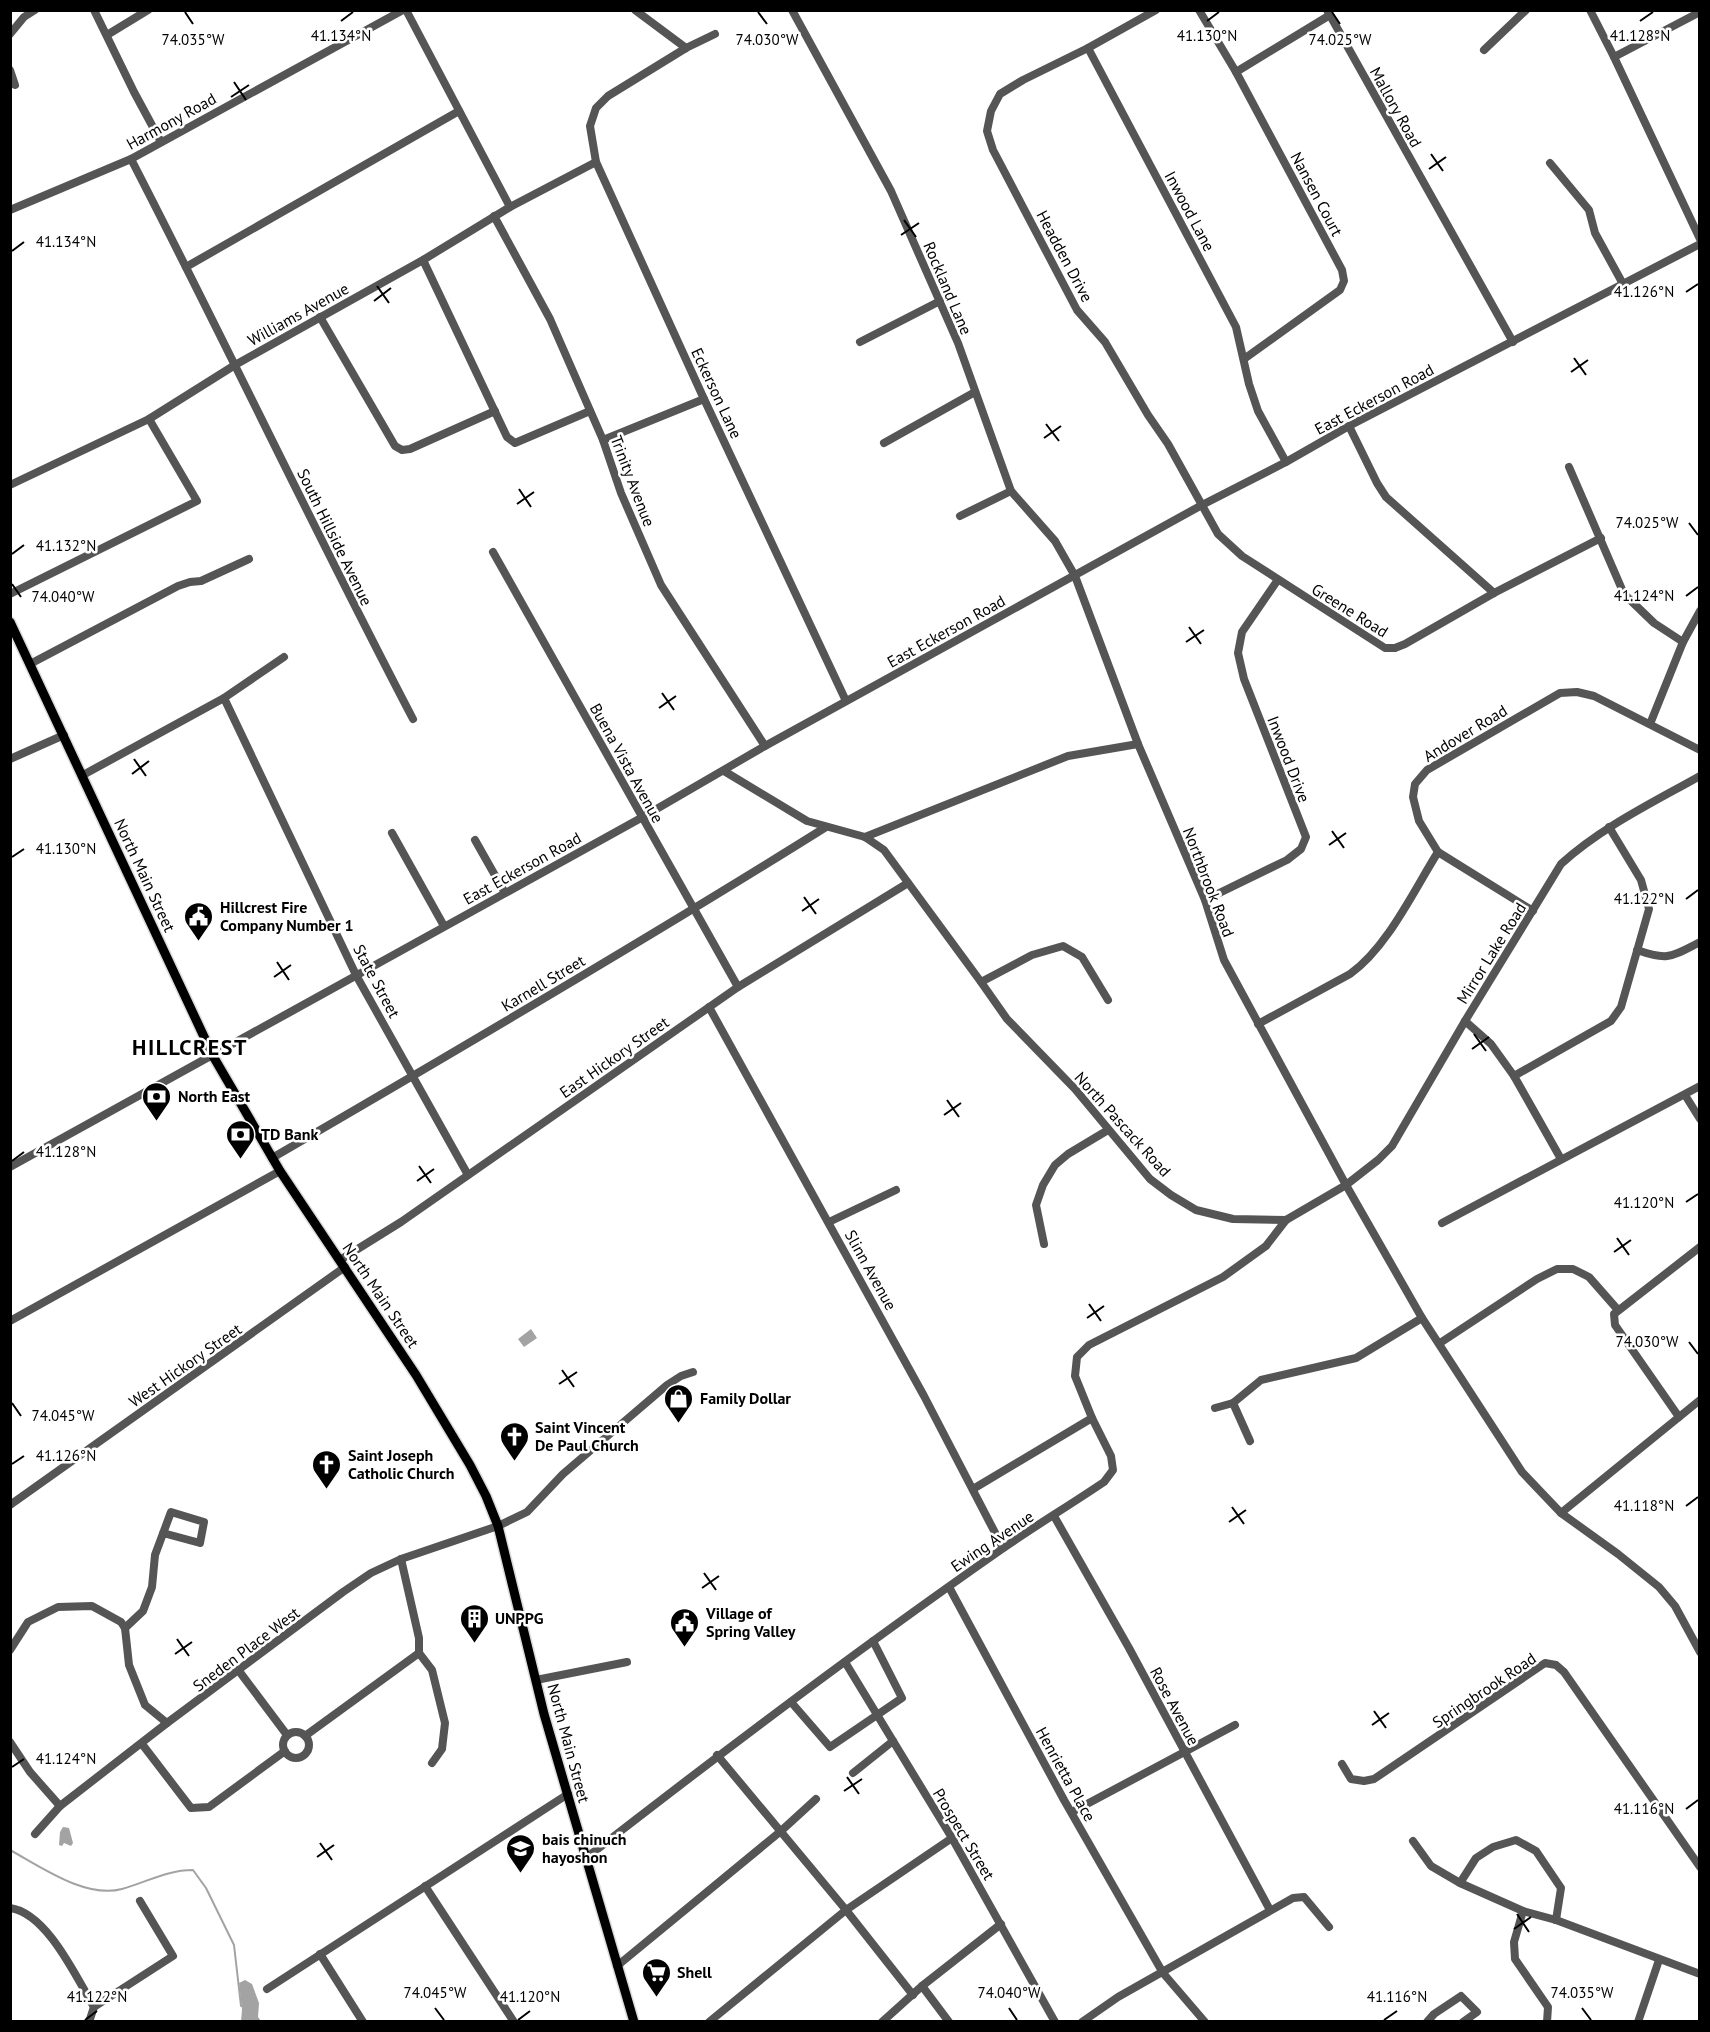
<svg xmlns="http://www.w3.org/2000/svg" width="1710" height="2032" viewBox="0 0 1710 2032" font-family="'PT Sans',sans-serif">
  <rect width="100%" height="100%" fill="#fff"/>
  <!-- water -->
  <g fill="#a3a3a3">
    <path d="M531,1329l6,9 -13,9 -6,-8z"/>
    <path d="M63,1827l6,1 4,15 -2,3 -7,-3 -2,3 -3,-1 1,-13z"/>
    <path d="M245,1980l7,4 7,19 -1,14 3,4h-20l1,-11 -3,-27z"/>
  </g>
  <g fill="none" stroke-linecap="round" stroke-linejoin="round">
    <!-- stream -->
    <path stroke="#a3a3a3" stroke-width="2" d="M10,1850c31,17 76,49 112,39 25,-7 45,-19 71,-19l13,18 28,57 7,61"/>
    <defs>
      <path id="major" d="M10,622l203,434 67,115 136,204 54,90 16,31 12,30 46,188 90,308"/>
    </defs>
    <!-- major casing -->
    <use href="#major" stroke="#dbdbdb" stroke-width="12"/>
    <!-- minor -->
    <g stroke="#555" stroke-width="8">
      <path d="M94,10l40,82 27,50"/>
      <path d="M406,10l104,197"/>
      <path d="M635,10l51,38"/>
      <path d="M792,10l99,181 67,152 53,148 44,50 20,35 63,168 67,156 19,60 122,225 76,133 100,154 39,41 57,41 41,33 16,19 25,46"/>
      <path d="M1156,10l-68,38 148,279 13,57 9,27 28,51"/>
      <path d="M1199,10l37,62 106,198 2,11 -4,9 -96,69"/>
      <path d="M1327,10l186,332"/>
      <path d="M1590,10l24,47 86,182"/>
      <path d="M10,34l14,-17 11,-7"/>
      <path d="M715,34l-29,14 -78,48 -12,12 -6,18 6,36 108,237 142,302"/>
      <path d="M107,35l41,-25"/>
      <path d="M1088,48l-65,32 -23,14 -9,17 -4,20 6,19 84,160 28,32 43,73 20,29 50,90 24,22 143,92h10l10,-4 89,-51 107,-55"/>
      <path d="M1484,50l42,-40"/>
      <path d="M1614,57l86,-45"/>
      <path d="M10,70l5,15"/>
      <path d="M1236,72l94,-57"/>
      <path d="M131,159c96,186 185,375 282,560"/>
      <path d="M1550,163l39,47 6,23 28,51"/>
      <path d="M10,210l121,-51 272,-149"/>
      <path d="M494,216l56,103 53,121 18,53 40,92 104,161"/>
      <path d="M423,260l84,177 8,6 75,-32"/>
      <path d="M186,267l273,-156"/>
      <path d="M320,317l75,129 7,4 8,-1 85,-38"/>
      <path d="M860,342l80,-41"/>
      <path d="M1349,426l28,57 9,14 108,96"/>
      <path d="M603,440l101,-41"/>
      <path d="M884,443l91,-51"/>
      <path d="M1569,467l55,127 30,29 29,19"/>
      <path d="M10,485l139,-66 86,-54 188,-105 87,-53 86,-45"/>
      <path d="M960,516l51,-25"/>
      <path d="M493,552l245,435"/>
      <path d="M10,594l187,-93 -48,-82"/>
      <path d="M30,664l148,-78 12,-4 11,-1 48,-22"/>
      <path d="M224,698l132,277 112,200"/>
      <path d="M1650,724l33,-82 17,-31"/>
      <path d="M10,759l54,-24"/>
      <path d="M724,771l83,50 58,16 19,13 97,132 26,37 68,70 75,90 21,16 25,15 37,9 53,1 60,-35 32,-25 14,-14 73,-125 96,-157c41,-37 91,-61 139,-88"/>
      <path d="M83,775l141,-77 60,-41"/>
      <path d="M392,833l52,93"/>
      <path d="M865,837l203,-81 70,-12"/>
      <path d="M475,840l30,53"/>
      <path d="M1205,900l82,-40 14,-11 5,-12 -62,-158 -6,-26 4,-21 35,-51"/>
      <path d="M1533,911l-95,-59 -19,-31 -6,-24 2,-13 12,-14 133,-77 17,-1 17,4 106,54"/>
      <path d="M1637,950c31,11 34,7 63,-8"/>
      <path d="M981,982l51,-27 31,-9 19,11 26,43"/>
      <path d="M709,1007l215,389 79,152"/>
      <path d="M1465,1021l26,23 23,32 47,83"/>
      <path d="M1258,1024l92,-50c37,-26 64,-84 88,-122"/>
      <path d="M1514,1076l97,-55 10,-14 28,-98 -8,-29 -32,-53"/>
      <path d="M1685,1095l15,24"/>
      <path d="M272,1158c186,-108 372,-217 554,-331"/>
      <path d="M10,1167l631,-349 124,-72 437,-241 84,-43 63,-36 351,-182"/>
      <path d="M829,1222l67,-32"/>
      <path d="M1442,1223l258,-137"/>
      <path d="M1044,1244l-8,-39 7,-20 12,-20 13,-11 40,-24"/>
      <path d="M340,1260l61,-38 337,-235 170,-104"/>
      <path d="M10,1321l270,-150"/>
      <path d="M1440,1343l97,-64 20,-10h16l16,8 29,33"/>
      <path d="M1233,1403l17,38"/>
      <path d="M1215,1408l18,-5 28,-23 95,-22 66,-40"/>
      <path d="M1679,1417l-64,-92 -1,-11 86,-67"/>
      <path d="M973,1489l119,-71"/>
      <path d="M10,1505l335,-238"/>
      <path d="M1561,1513l139,-113"/>
      <path d="M1054,1516l75,132 141,262"/>
      <path d="M949,1587l115,213 99,173 42,49"/>
      <path d="M125,1628l18,-17 9,-24 3,-32 16,-43 33,10 -4,21 -37,-10"/>
      <path d="M10,1650l18,-28 30,-15 34,-1 29,16 4,6 4,37 16,40 22,18"/>
      <path d="M419,1653l13,17 13,53 -3,26 -10,14"/>
      <path d="M845,1662l107,176 103,184"/>
      <path d="M239,1671l48,64"/>
      <path d="M536,1680l91,-18"/>
      <path d="M791,1702l39,45 72,-49 -29,-57"/>
      <circle cx="296" cy="1745" r="13"/>
      <path d="M305,1736l114,-83v-15l-18,-79"/>
      <path d="M10,1742l20,30 30,34"/>
      <path d="M142,1744l49,64 18,-1 76,-56"/>
      <path d="M717,1755l129,155 67,85"/>
      <path d="M1342,1764l9,15 13,2 10,-2 171,-116 11,2 8,7 136,195"/>
      <path d="M853,1773l40,-32"/>
      <path d="M1072,1812l163,-87"/>
      <path d="M35,1834l25,-28 107,-83 176,-131 28,-19 30,-14 97,-33 29,-14 36,-38 104,-89 14,-9 12,-4"/>
      <path d="M1413,1841l18,25 29,17 63,28 33,9 144,54"/>
      <path d="M586,1858c136,-106 274,-210 416,-309 33,-23 68,-44 102,-67l9,-12 -2,-14 -19,-38 -17,-42 2,-19 12,-12 134,-68 43,-31 20,-26"/>
      <path d="M1460,1883l16,-25 17,-11 23,-7 20,11 25,37 -5,32"/>
      <path d="M425,1886l89,136"/>
      <path d="M10,1908c37,5 66,69 84,99"/>
      <path d="M1523,1911l-9,31 1,17 33,48 -1,15"/>
      <path d="M320,1954l43,68"/>
      <path d="M617,1966l164,-135 35,-32"/>
      <path d="M922,1986l27,36"/>
      <path d="M267,1989l301,-195"/>
      <path d="M89,2022l5,-15 79,-51 -33,-55"/>
      <path d="M709,2022l137,-112 106,-72"/>
      <path d="M882,2022l40,-36 79,-62"/>
      <path d="M1082,2022l36,-25 175,-99 11,-1 25,30"/>
      <path d="M1427,2022l7,-8 27,-18 16,16 -14,10"/>
      <path d="M1638,2022l21,-62"/>
    </g>
    <!-- major -->
    <use href="#major" stroke="#000" stroke-width="9"/>
  </g>
  <!-- ticks -->
  <path fill="none" stroke="#000" stroke-width="2" d="M185,12l8,12M758,12l9,12M1332,12l8,12M341,21l12,-9M1207,21l12,-9M1640,21l13,-9M234,82l12,18M231,97l18,-12M1431,154l12,17M1429,169l17,-12M904,220l12,17M901,235l18,-12M12,251l12,-9M377,286l12,17M1686,292l12,-8M374,301l17,-13M1574,358l12,17M1571,372l17,-12M1046,424l13,17M1044,438l17,-12M519,489l12,18M517,504l17,-12M1689,523l9,12M12,554l12,-9M12,584l9,13M1686,596l12,-9M1189,627l12,17M1186,642l18,-12M662,693l12,17M659,708l17,-12M134,759l12,17M132,774l17,-13M1332,831l12,17M1329,845l17,-12M12,857l12,-8M804,897l12,17M1686,899l12,-9M802,911l17,-12M277,962l12,18M274,977l17,-12M1474,1034l12,17M1472,1049l17,-12M947,1100l12,17M944,1115l17,-12M12,1161l12,-9M419,1166l12,17M417,1181l17,-12M1686,1202l12,-8M1617,1238l12,17M1614,1252l17,-12M1089,1304l12,17M1087,1318l17,-12M1689,1342l9,12M562,1370l12,17M559,1384l18,-12M12,1403l9,13M12,1464l12,-8M1686,1506l12,-9M1232,1507l12,17M1229,1522l17,-12M704,1573l12,17M702,1588l17,-12M177,1639l12,17M175,1654l17,-12M1374,1711l12,17M1372,1725l17,-12M12,1767l12,-8M847,1777l12,17M844,1791l18,-12M1686,1809l12,-9M320,1843l12,17M317,1857l17,-12M1517,1914l12,18M1514,1929l17,-12M435,2008l9,12M1009,2008l8,12M1582,2008l9,12M85,2020l12,-9M518,2020l12,-9M1384,2020l13,-9"/>
  <!-- icons -->
  <defs>
    <symbol id="civic-pin" viewBox="-11 -11 22 30"><path d="M0 17L-7.5 6A9.5 9.5 0 1 1 7.5 6Z" fill="#000" stroke="#fff"/><path d="M-.6-6.5H3V-4.5H.6V-3L4-1V1h2V6H-6V1h2V-1L-.6-3ZM-1.2 2.5V6h2.4V2.5Z" fill="#fff"/></symbol>
    <symbol id="bank-pin" viewBox="-11 -11 22 30"><path d="M0 17L-7.5 6A9.5 9.5 0 1 1 7.5 6Z" fill="#000" stroke="#fff"/><path d="M-6-4H6V4H-6ZM0-2.3a2.3 2.3 0 1 0 0 4.6a2.3 2.3 0 1 0 0-4.6Z" fill="#fff"/></symbol>
    <symbol id="shop-pin" viewBox="-11 -11 22 30"><path d="M0 17L-7.5 6A9.5 9.5 0 1 1 7.5 6Z" fill="#000" stroke="#fff"/><path d="M-5-2.5h2.3a2.7 3.5 0 0 1 5.4 0H5L5.5 6h-11ZM-1.5-2.5h3a1.5 2.3 0 0 0-3 0Z" fill="#fff"/></symbol>
    <symbol id="church-pin" viewBox="-11 -11 22 30"><path d="M0 17L-7.5 6A9.5 9.5 0 1 1 7.5 6Z" fill="#000" stroke="#fff"/><path d="M-1.2-6h2.4v3.5h3.3v2.4h-3.3V6h-2.4V-.1h-3.3v-2.4h3.3Z" fill="#fff"/></symbol>
    <symbol id="building-pin" viewBox="-11 -11 22 30"><path d="M0 17L-7.5 6A9.5 9.5 0 1 1 7.5 6Z" fill="#000" stroke="#fff"/><path d="M-4-6H4V6H1V3H-1V6H-4ZM-2.5-4.3h1.7v1.8h-1.7ZM.8-4.3h1.7v1.8H.8ZM-2.5-1h1.7V.8h-1.7ZM.8-1h1.7V.8H.8Z" fill="#fff"/></symbol>
    <symbol id="school-pin" viewBox="-11 -11 22 30"><path d="M0 17L-7.5 6A9.5 9.5 0 1 1 7.5 6Z" fill="#000" stroke="#fff"/><path d="M0-5L7-2L0 1L-7-2ZM-4 1L0 2.5L4 1V4Q0 6-4 4Z" fill="#fff"/></symbol>
    <symbol id="supermarket-pin" viewBox="-11 -11 22 30"><path d="M0 17L-7.5 6A9.5 9.5 0 1 1 7.5 6Z" fill="#000" stroke="#fff"/><path d="M-6-5.5h2.5l.6 2H6L4.5 2H-2.5L-4.4-4H-6ZM-1.5 3.2a1.3 1.3 0 1 0 .1 0ZM3 3.2a1.3 1.3 0 1 0 .1 0Z" fill="#fff"/></symbol>
  </defs>
  <g fill-rule="evenodd">
    <use href="#civic-pin" x="182" y="900" width="33" height="45"/>
    <use href="#bank-pin" x="140" y="1080" width="33" height="45"/>
    <use href="#bank-pin" x="224" y="1118" width="33" height="45"/>
    <use href="#shop-pin" x="662" y="1382" width="33" height="45"/>
    <use href="#church-pin" x="498" y="1420" width="33" height="45"/>
    <use href="#church-pin" x="310" y="1448" width="33" height="45"/>
    <use href="#building-pin" x="458" y="1602" width="33" height="45"/>
    <use href="#civic-pin" x="668" y="1606" width="33" height="45"/>
    <use href="#school-pin" x="504" y="1832" width="33" height="45"/>
    <use href="#supermarket-pin" x="640" y="1956" width="33" height="45"/>
  </g>
  <g text-anchor="middle" dominant-baseline="central" stroke-width="5" stroke-linejoin="round" paint-order="stroke">
    <!-- street labels -->
    <g font-size="16" fill="#000" stroke="#fff">
      <text transform="translate(1396 107) rotate(61)">Mallory Road</text>
      <text transform="translate(171 121) rotate(-29)">Harmony Road</text>
      <text transform="translate(1317 194) rotate(62)">Nansen Court</text>
      <text transform="translate(1190 211) rotate(62)">Inwood Lane</text>
      <text transform="translate(1065 256) rotate(62)">Headden Drive</text>
      <text transform="translate(948 288) rotate(67)">Rockland Lane</text>
      <text transform="translate(298 314) rotate(-29)">Williams Avenue</text>
      <text transform="translate(717 393) rotate(65)">Eckerson Lane</text>
      <text transform="translate(1374 399) rotate(-28)">East Eckerson Road</text>
      <text transform="translate(633 481) rotate(69)">Trinity Avenue</text>
      <text transform="translate(335 537) rotate(64)">South Hillside Avenue</text>
      <text transform="translate(1350 610) rotate(32)">Greene Road</text>
      <text transform="translate(946 631) rotate(-29)">East Eckerson Road</text>
      <text transform="translate(1465 733) rotate(-31)">Andover Road</text>
      <text transform="translate(1289 759) rotate(69)">Inwood Drive</text>
      <text transform="translate(627 763) rotate(61)">Buena Vista Avenue</text>
      <text transform="translate(522 868) rotate(-29)">East Eckerson Road</text>
      <text transform="translate(145 875) rotate(65)">North Main Street</text>
      <text transform="translate(1209 882) rotate(69)">Northbrook Road</text>
      <text transform="translate(1491 953) rotate(-58)">Mirror Lake Road</text>
      <text transform="translate(377 981) rotate(62)">State Street</text>
      <text transform="translate(543 983) rotate(-31)">Karnell Street</text>
      <text transform="translate(614 1057) rotate(-35)">East Hickory Street</text>
      <text transform="translate(1123 1124) rotate(48)">North Pascack Road</text>
      <text transform="translate(871 1270) rotate(61)">Slinn Avenue</text>
      <text transform="translate(381 1295) rotate(56)">North Main Street</text>
      <text transform="translate(185 1365) rotate(-35)">West Hickory Street</text>
      <text transform="translate(992 1541) rotate(-34)">Ewing Avenue</text>
      <text transform="translate(246 1649) rotate(-37)">Sneden Place West</text>
      <text transform="translate(1484 1690) rotate(-34)">Springbrook Road</text>
      <text transform="translate(1175 1706) rotate(62)">Rose Avenue</text>
      <text transform="translate(569 1743) rotate(75)">North Main Street</text>
      <text transform="translate(1066 1774) rotate(61)">Henrietta Place</text>
      <text transform="translate(964 1834) rotate(59)">Prospect Street</text>
    </g>
    <!-- poi labels -->
    <g font-size="16" font-weight="bold" fill="#000" stroke="#fff" text-anchor="start">
      <text x="220" y="907">Hillcrest Fire<tspan x="220" dy="18">Company Number 1</tspan></text>
      <text x="178" y="1096">North East</text>
      <text x="261" y="1134">TD Bank</text>
      <text x="700" y="1398">Family Dollar</text>
      <text x="535" y="1427">Saint Vincent<tspan x="535" dy="18">De Paul Church</tspan></text>
      <text x="348" y="1455">Saint Joseph<tspan x="348" dy="18">Catholic Church</tspan></text>
      <text x="706" y="1613">Village of<tspan x="706" dy="18">Spring Valley</tspan></text>
      <text x="495" y="1618">UNPPG</text>
      <text x="542" y="1839">bais chinuch<tspan x="542" dy="18">hayoshon</tspan></text>
      <text x="677" y="1972">Shell</text>
    </g>
    <!-- district labels -->
    <g font-size="22" font-weight="bold" letter-spacing="1.5" fill="#000" stroke="#fff">
      <text x="190" y="1047">HILLCREST</text>
    </g>
  </g>
  <g font-size="15" text-anchor="middle" fill="#000" stroke="#fff" stroke-width="5" stroke-linejoin="round" paint-order="stroke">
    <text x="341" y="41">41.134°N</text>
    <text x="1207" y="41">41.130°N</text>
    <text x="1640" y="41">41.128°N</text>
    <text x="193" y="45">74.035°W</text>
    <text x="767" y="45">74.030°W</text>
    <text x="1340" y="45">74.025°W</text>
    <text x="66" y="247">41.134°N</text>
    <text x="1644" y="297">41.126°N</text>
    <text x="1647" y="528">74.025°W</text>
    <text x="66" y="551">41.132°N</text>
    <text x="1644" y="601">41.124°N</text>
    <text x="63" y="602">74.040°W</text>
    <text x="66" y="854">41.130°N</text>
    <text x="1644" y="904">41.122°N</text>
    <text x="66" y="1157">41.128°N</text>
    <text x="1644" y="1208">41.120°N</text>
    <text x="1647" y="1347">74.030°W</text>
    <text x="63" y="1421">74.045°W</text>
    <text x="66" y="1461">41.126°N</text>
    <text x="1644" y="1511">41.118°N</text>
    <text x="66" y="1764">41.124°N</text>
    <text x="1644" y="1814">41.116°N</text>
    <text x="435" y="1998">74.045°W</text>
    <text x="1009" y="1998">74.040°W</text>
    <text x="1582" y="1998">74.035°W</text>
    <text x="97" y="2002">41.122°N</text>
    <text x="530" y="2002">41.120°N</text>
    <text x="1397" y="2002">41.116°N</text>
  </g>
  <!-- border -->
  <rect width="1710" height="2032" fill="none" stroke="#000000" stroke-width="24"/>
</svg>
